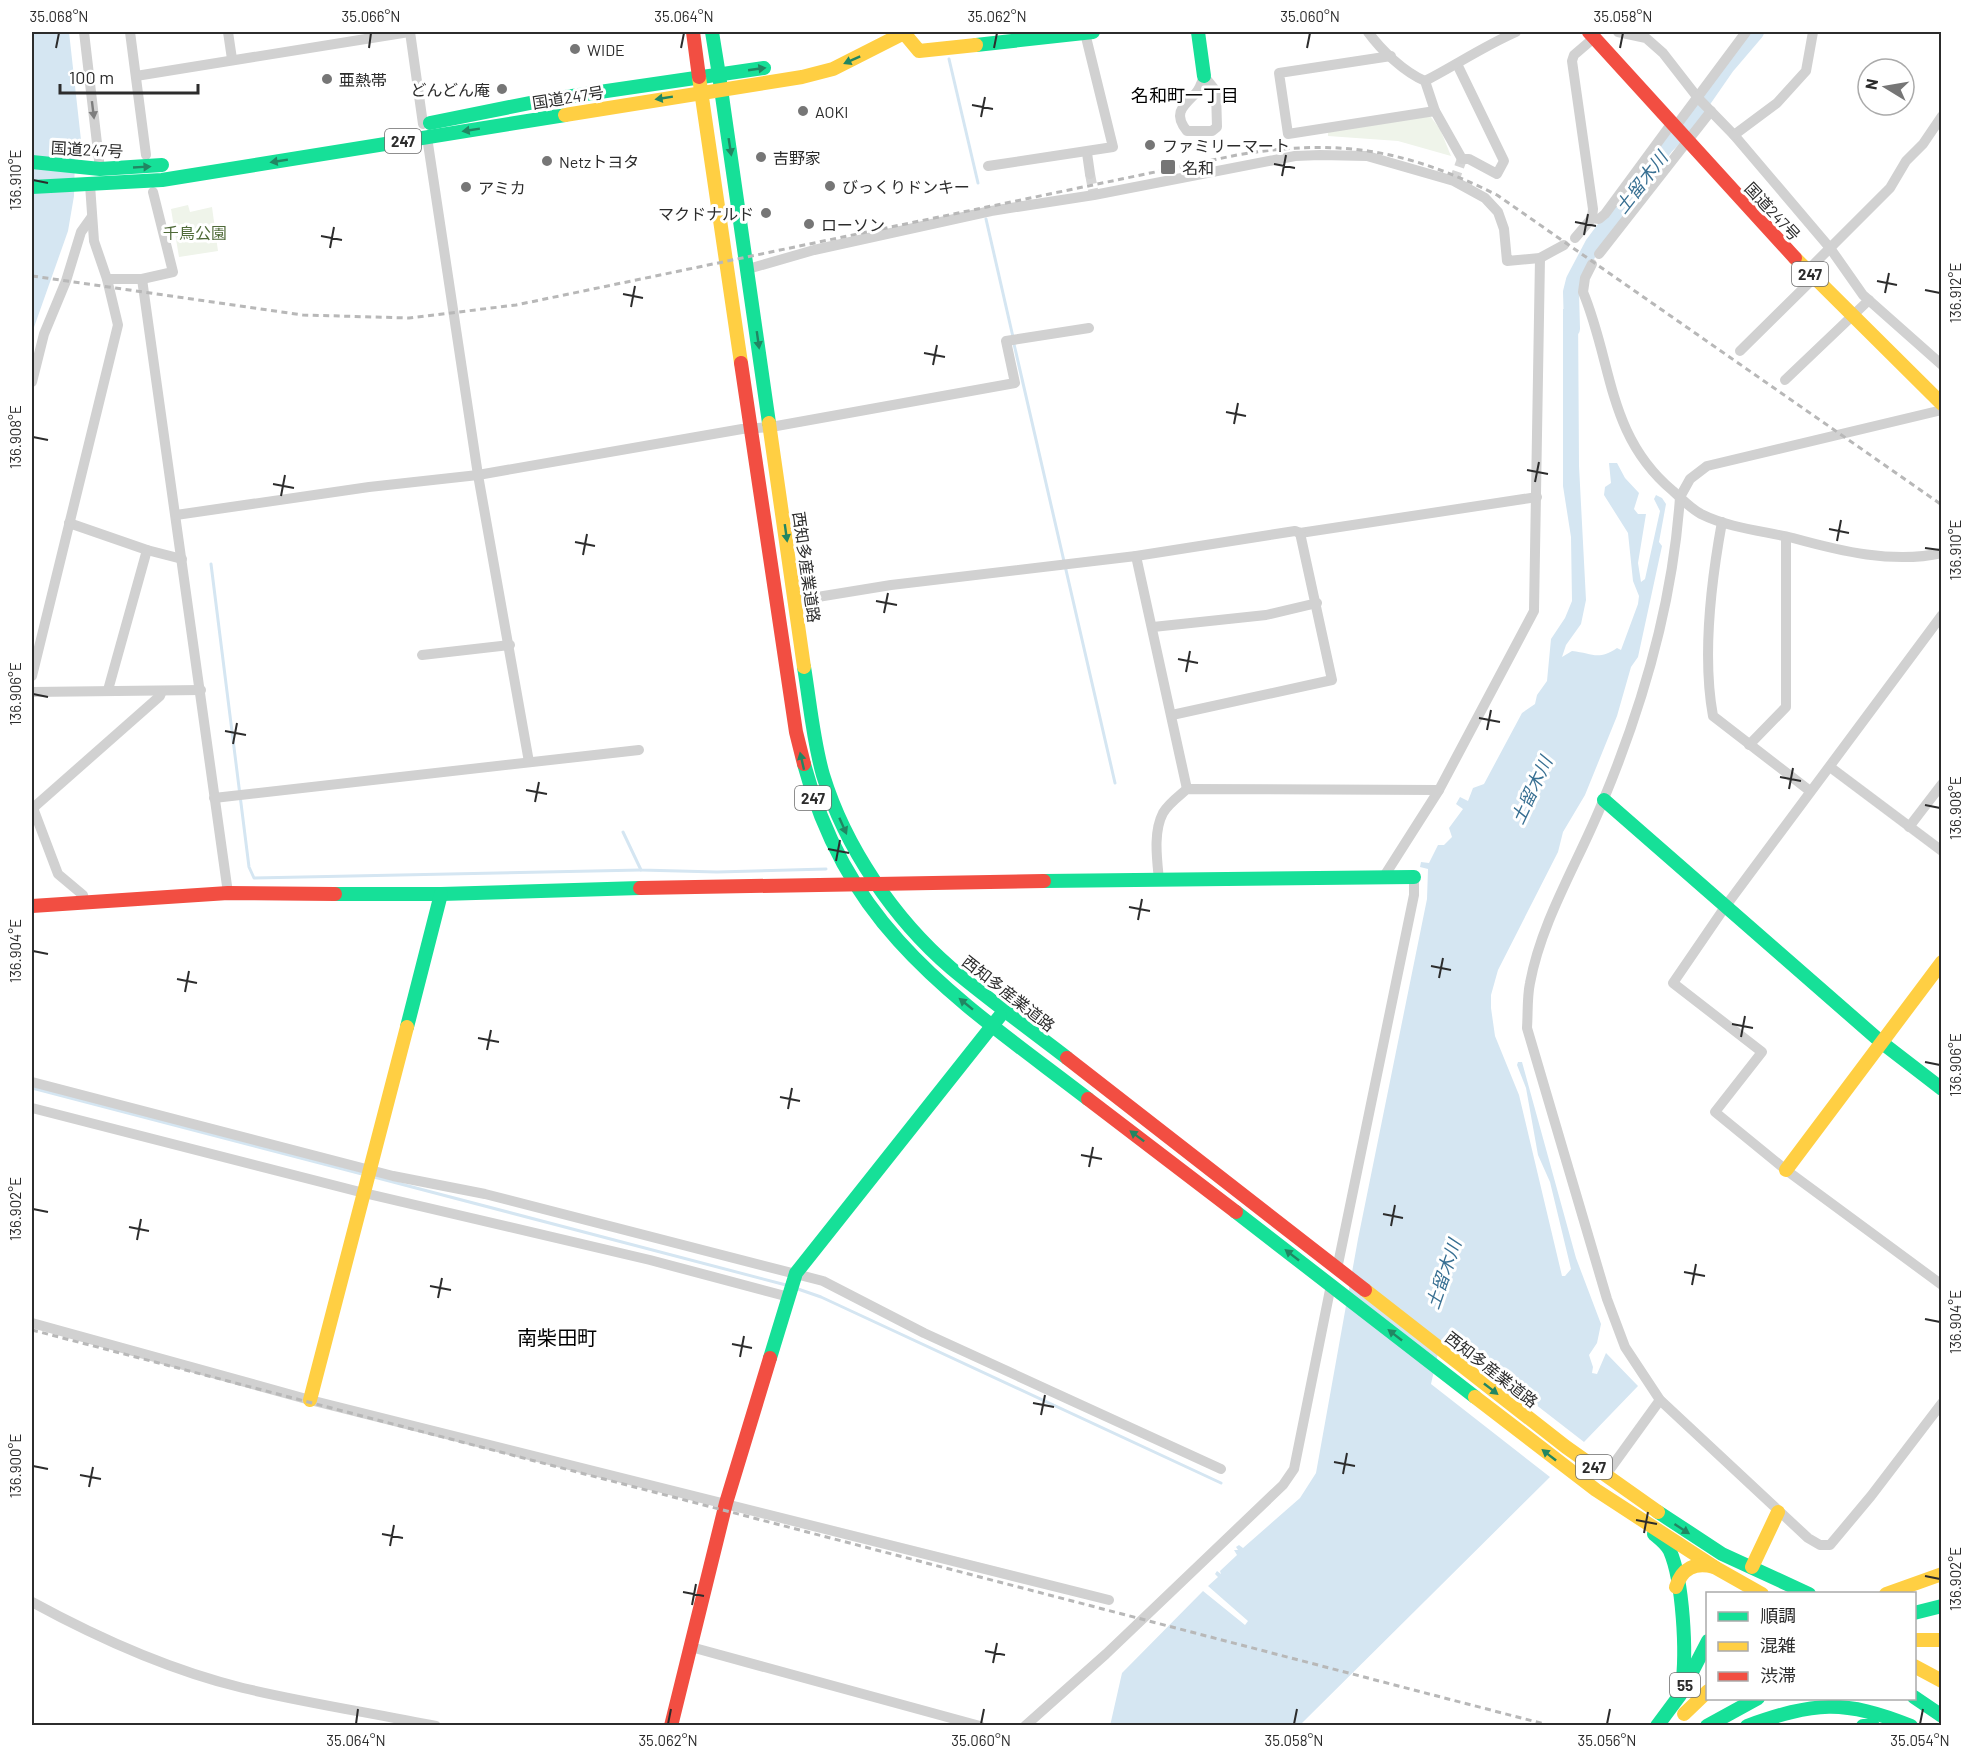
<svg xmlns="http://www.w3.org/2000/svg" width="1973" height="1757" viewBox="0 0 1973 1757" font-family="Barlow,'Noto Sans JP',sans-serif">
  <rect width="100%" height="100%" fill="#fff"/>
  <!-- green -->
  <g fill="#eff4ea">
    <path d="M1430,116l10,13 11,27 -53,-15 -70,-5v-4z"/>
    <path d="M188,205l2,7 22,-5 6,44 -39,6 -8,-48z"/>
  </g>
  <!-- water -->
  <g fill="#d5e6f2">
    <path d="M32,32h37l12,108 -6,15 -1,41 -6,35 -36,102z"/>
    <path d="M1578,308l1,158 7,134 -5,24 -15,21 -4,12 10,-6c20,2 26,10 45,-3l4,2 17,-46 1,-8 -6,-15 -5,-48 -24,-38 1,-8 6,-4 -2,-20h8l8,15 14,15 -5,16 4,5h8l-8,49 3,19 4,-3 15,-68 -6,-12 2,-4 6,3 4,6 -7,38 3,4 -24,111 -7,10 -14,49 -32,79 -22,37 -5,20 -60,118 -7,25v13l4,28 24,59 43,181h3l6,-7 -21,-87 -12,-27 -12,-67 -9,-23 1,-3h4l54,196 25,66 -4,19 -8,12 4,12 -1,6 5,1 9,-21 32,33 -54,56 -138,-107 -5,5 -10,44 119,93 -250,248 -190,1 12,-53 81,-82 42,34 3,-4 -40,-35 10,-9 -3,-3 2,-3 4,3 -1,-3 17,-16 -3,-5h4l-2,-3 3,-2 4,3 57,-50 16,-25 42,-234 69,-340 1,-30 -8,-2 1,-5 8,1 9,-18h6l8,-8 -3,-9 14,-19 -7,-5 4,-7 8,4 5,-13 11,-4 38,-71 13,-9 2,-9 10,-14 4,-42 14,-21 7,-17 -1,-64 -8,-51v-177z"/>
  </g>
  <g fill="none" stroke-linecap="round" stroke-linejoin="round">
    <!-- stream -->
    <g stroke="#d5e6f2" stroke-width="3">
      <path d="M949,59l29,124"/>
      <path d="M986,219l27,118"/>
      <path d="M1014,344l101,439"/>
      <path d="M211,564l38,303 5,11 387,-8"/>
      <path d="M623,832l18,38 76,2 109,-3"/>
      <path d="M32,1088l330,86"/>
      <path d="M374,1177l412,108"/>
      <path d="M798,1289l23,8 400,186"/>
    </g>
    <!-- river -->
    <path stroke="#d5e6f2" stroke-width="16" d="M1572,329l-1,-37 3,-12 19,-36 73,-98 18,-18 43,-62 29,-34"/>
    <!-- street-tunnel -->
    <g stroke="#d5d5d5" stroke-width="10" stroke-dasharray="10 5" stroke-linecap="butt">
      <path d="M1090,174l4,21"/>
      <path d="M1454,181l8,-22"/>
    </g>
    <!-- street -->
    <g stroke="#d1d1d1" stroke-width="10">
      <path d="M84,32l16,137"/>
      <path d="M130,32l16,123"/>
      <path d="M228,32l4,27"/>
      <path d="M410,32l13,92"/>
      <path d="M1368,32c13,18 36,40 57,49l10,30 27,48h7l28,15 7,-13 -47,-97"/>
      <path d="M1618,32l28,6 17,15 35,45 36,37 96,113 33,47 79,70"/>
      <path d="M1391,56l-112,17 9,61 147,-23"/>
      <path d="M136,76l273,-44"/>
      <path d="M1204,76l12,15 1,36 -5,4h-25c-14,-17 -5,-24 8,-37 4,-4 7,-12 9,-18z"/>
      <path d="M1425,81c31,-16 59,-35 91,-49"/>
      <path d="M1676,126l70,-94"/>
      <path d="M1734,135l43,-32 29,-32 7,-39"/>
      <path d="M427,137l51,338 51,287"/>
      <path d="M1087,153l3,21"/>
      <path d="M988,166l125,-19 -28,-114"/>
      <path d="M90,185l4,56 13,38"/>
      <path d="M1592,218l7,1 6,-5 67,-91"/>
      <path d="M1575,238l17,-20 1,-9 -21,-148 2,-6 21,-18"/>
      <path d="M1599,254l112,-143"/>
      <path d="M1592,264l-7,14 -2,14c30,72 24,144 90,199 9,8 17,17 28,23 28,14 62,17 92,24 47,13 100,26 149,15"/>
      <path d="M748,269l66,-19 177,-39 103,-16 201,-39 25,-1 47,1 87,25 31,17 13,14 6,17 3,32 33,-3 24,-13"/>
      <path d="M1807,271l83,-83 16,-27 17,-17 19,-28"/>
      <path d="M142,279l86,614"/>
      <path d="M1740,351l74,-73"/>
      <path d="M1785,380l84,-80"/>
      <path d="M32,382l12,-48 22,-53 15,-49 10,-14"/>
      <path d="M1942,410l-235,56 -17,13 -10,18c-7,105 -37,208 -77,304 -24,60 -61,118 -73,182 -3,14 -2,30 -3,45l80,271 18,48 35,53 148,138 12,7h10l41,-49 71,-93"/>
      <path d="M176,515l193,-28 109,-12 264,-46 29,-2 244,-44 -9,-42 83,-13"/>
      <path d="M1722,522c-11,60 -20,134 -9,194l97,75"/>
      <path d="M69,523l78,27 35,9"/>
      <path d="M1136,556l51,233"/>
      <path d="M793,601l98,-16 245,-29 159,-25 5,2 237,-36"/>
      <path d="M1942,615l-217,292 -52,76 89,69 -47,60 71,58 156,115"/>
      <path d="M1153,627l113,-12 51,-12"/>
      <path d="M422,655l88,-10"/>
      <path d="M32,676l86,-351 -11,-46h35l31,-7 -20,-80"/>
      <path d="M108,690l39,-140"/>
      <path d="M32,692l169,-2"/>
      <path d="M1172,715l160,-35 -32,-147"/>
      <path d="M1749,745l37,-38v-170"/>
      <path d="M1830,767l112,84"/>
      <path d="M214,798l425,-48"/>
      <path d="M1909,827l33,-43"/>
      <path d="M1383,878l56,-88 95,-179 6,-353"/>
      <path d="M1159,880c-2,-21 -6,-48 4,-67 5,-9 16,-17 24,-24l252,1"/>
      <path d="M85,902l-2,-7 -25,-21 -25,-66 127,-112 2,-5"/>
      <path d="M32,1082l361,94 92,18 338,87 101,52 297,136"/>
      <path d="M32,1108l332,85 286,67 139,37"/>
      <path d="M1337,1269l77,-374v-18"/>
      <path d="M32,1323l278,77 799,200"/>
      <path d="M1605,1476l55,-76"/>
      <path d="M32,1602c66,36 137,68 211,86 63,15 129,25 193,38"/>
      <path d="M691,1647l289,79"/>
      <path d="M1025,1726l81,-72 177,-169 11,-16 37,-184"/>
    </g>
    <!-- fast -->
    <g stroke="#16e098" stroke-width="14">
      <path d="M712,32l7,43"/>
      <path d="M1198,32l6,44"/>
      <path d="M976,45l117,-13"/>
      <path d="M719,75l50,348"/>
      <path d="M430,123l115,-23 219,-32"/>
      <path d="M32,162l68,7 62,-4"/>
      <path d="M32,187l130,-7 403,-65"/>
      <path d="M804,667c6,36 9,73 19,108 22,72 71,144 128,193 37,31 77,60 116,90"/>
      <path d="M804,764c45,169 154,235 284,335"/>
      <path d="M1604,800l277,242 61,47"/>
      <path d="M1044,881l370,-4"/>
      <path d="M335,894h106l199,-6"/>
      <path d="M407,1027l34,-133"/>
      <path d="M1236,1212l239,185"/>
      <path d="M770,1358l26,-85 204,-257"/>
      <path d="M1658,1512l64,42 87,40"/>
      <path d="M1654,1534c6,5 13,10 16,17 13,30 17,102 12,135"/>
      <path d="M1914,1613l28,-7"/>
      <path d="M1914,1697l28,19"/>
      <path d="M1657,1726l23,-31 28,-54"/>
      <path d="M1707,1726l51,-28"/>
      <path d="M1747,1726c67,-24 97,-27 164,0"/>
      <path d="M1863,1726h10"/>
    </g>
    <!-- slow -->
    <g stroke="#ffcf43" stroke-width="14">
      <path d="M699,77l42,286"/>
      <path d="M565,115l237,-38 31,-8 71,-36 15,18 57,-6"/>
      <path d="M1795,258l147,146"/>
      <path d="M769,423l35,244"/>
      <path d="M1786,1170l156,-208"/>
      <path d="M1365,1290l201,157 92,65"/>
      <path d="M1475,1397l121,93 120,78 46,26"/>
      <path d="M310,1400l97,-373"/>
      <path d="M1752,1567l26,-55"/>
      <path d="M1676,1587c6,-19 19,-25 38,-20"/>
      <path d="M1886,1594l56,-20"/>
      <path d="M1914,1666l28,15"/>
      <path d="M1684,1714l24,-23"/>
    </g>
    <!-- jam -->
    <g stroke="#f24e42" stroke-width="14">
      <path d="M693,32l6,45"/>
      <path d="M1589,32l206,226"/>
      <path d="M741,363l55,369 8,32"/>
      <path d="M640,888l404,-7"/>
      <path d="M32,906l196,-13 107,1"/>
      <path d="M1067,1058l298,232"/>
      <path d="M1088,1099l148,113"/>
      <path d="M671,1726l55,-223 44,-145"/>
    </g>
    <!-- rail -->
    <g stroke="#b8b8b8" stroke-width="3" stroke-dasharray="6 4.5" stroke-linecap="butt">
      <path d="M32,276l271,39 106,3 107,-13 721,-150c101,-17 168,-6 260,40l445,310"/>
      <path d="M32,1330l1520,396"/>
    </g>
    <!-- slow-bridge -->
    <path stroke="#ffcf43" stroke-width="14" d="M1914,1640h28"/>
  </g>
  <!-- one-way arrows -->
  <defs><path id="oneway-solid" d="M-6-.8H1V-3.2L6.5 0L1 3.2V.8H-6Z" transform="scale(1.5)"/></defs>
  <g fill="#218662">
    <use href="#oneway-solid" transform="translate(852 60) rotate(156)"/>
    <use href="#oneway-solid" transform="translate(757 69) rotate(-8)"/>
    <use href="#oneway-solid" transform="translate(664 98) rotate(171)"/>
    <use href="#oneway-solid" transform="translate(471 130) rotate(171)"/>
    <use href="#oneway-solid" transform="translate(730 147) rotate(81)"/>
    <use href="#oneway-solid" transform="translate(279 161) rotate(171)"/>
    <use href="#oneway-solid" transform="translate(142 167) rotate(-3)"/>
    <use href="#oneway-solid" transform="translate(758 340) rotate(82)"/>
    <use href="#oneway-solid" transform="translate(786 533) rotate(82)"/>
    <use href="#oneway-solid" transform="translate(802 761) rotate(-103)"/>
    <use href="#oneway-solid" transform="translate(843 826) rotate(66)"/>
    <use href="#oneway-solid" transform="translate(966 1004) rotate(-141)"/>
    <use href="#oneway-solid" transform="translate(1137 1136) rotate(-143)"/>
    <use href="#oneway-solid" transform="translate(1292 1255) rotate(-142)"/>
    <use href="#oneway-solid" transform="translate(1395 1335) rotate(-142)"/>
    <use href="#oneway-solid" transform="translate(1491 1389) rotate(38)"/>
    <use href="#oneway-solid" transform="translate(1549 1455) rotate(-142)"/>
    <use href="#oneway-solid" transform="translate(1682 1529) rotate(33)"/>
  </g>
  <use fill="#7e7e7e" href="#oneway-solid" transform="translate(93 110) rotate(83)"/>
  <!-- ticks -->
  <path fill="none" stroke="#2c2c2c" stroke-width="2" d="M56,48l3,-15M369,48l2,-15M681,48l3,-15M994,48l3,-15M1307,48l3,-15M1620,48l3,-15M972,105l21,4M981,117l4,-20M1274,164l21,4M1282,176l4,-21M33,180l15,3M1575,222l21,4M1584,235l4,-21M321,236l21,4M330,248l4,-21M1877,281l20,4M1925,290l15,3M1885,293l4,-20M623,294l20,4M631,307l4,-21M924,353l21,4M933,365l4,-20M1226,412l20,4M1234,424l4,-21M33,437l15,3M1527,470l21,4M1535,482l4,-20M273,484l21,4M281,496l4,-21M1829,529l20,4M1837,541l4,-21M575,542l20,4M1925,548l15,2M583,555l4,-21M876,601l21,4M884,613l4,-20M1178,659l20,4M1186,672l4,-21M33,694l15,3M1479,718l21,4M1487,730l4,-20M225,731l21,4M233,744l4,-21M1780,777l21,4M1789,789l4,-21M526,790l21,4M535,802l4,-20M1925,805l15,3M828,849l21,4M836,861l4,-21M1129,907l21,4M1138,920l4,-21M33,951l15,3M1431,966l20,4M1439,978l4,-20M177,979l20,4M185,992l4,-21M1732,1024l21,4M1741,1037l4,-21M478,1038l21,4M487,1050l4,-20M1925,1062l15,3M780,1097l20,4M788,1109l4,-21M1081,1155l21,4M1089,1167l4,-20M33,1209l15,3M1383,1214l20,4M1391,1226l4,-21M129,1227l20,4M137,1240l4,-21M1684,1272l21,4M1692,1285l4,-21M430,1286l21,4M438,1298l4,-20M1925,1319l15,3M732,1344l20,4M740,1357l4,-21M1033,1403l21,4M1041,1415l4,-20M1334,1462l21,4M33,1466l15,3M1343,1474l4,-21M80,1475l21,4M89,1487l4,-20M1636,1520l21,4M1644,1533l4,-21M382,1534l21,4M390,1546l4,-21M1925,1576l15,3M683,1592l21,4M692,1605l4,-21M985,1651l20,4M993,1663l4,-20M356,1724l2,-15M668,1724l3,-15M981,1724l3,-15M1294,1724l3,-15M1607,1724l3,-15M1920,1724l3,-15"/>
  <!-- markers -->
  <g fill="#767676" stroke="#fff" stroke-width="2">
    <circle cx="575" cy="49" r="6"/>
    <circle cx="327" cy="79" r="6"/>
    <circle cx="502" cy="89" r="6"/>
    <circle cx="803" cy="111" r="6"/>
    <circle cx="1150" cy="145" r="6"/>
    <circle cx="761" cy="157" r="6"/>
    <circle cx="547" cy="161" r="6"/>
    <rect x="1160" y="159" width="16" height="16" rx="3"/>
    <circle cx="830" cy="186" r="6"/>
    <circle cx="466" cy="187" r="6"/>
    <circle cx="766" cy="213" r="6"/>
    <circle cx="809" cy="224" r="6"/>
  </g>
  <g text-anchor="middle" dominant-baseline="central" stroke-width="6" stroke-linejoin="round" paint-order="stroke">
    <!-- shield labels -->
    <g fill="#fff" stroke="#6b6b6b" stroke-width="1.5">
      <rect x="385" y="129" width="36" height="24" rx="4.5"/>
      <rect x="1792" y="262" width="36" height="24" rx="4.5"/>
      <rect x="795" y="786" width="36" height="24" rx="4.5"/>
      <rect x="1576" y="1455" width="36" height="24" rx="4.5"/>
      <rect x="1670" y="1673" width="30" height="24" rx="4.5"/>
    </g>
    <g font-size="15" font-weight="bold" fill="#2c2c2c">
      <text x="403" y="141">247</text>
      <text x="1810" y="274">247</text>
      <text x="813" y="798">247</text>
      <text x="1594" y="1467">247</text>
      <text x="1685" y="1685">55</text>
    </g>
    <!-- poi labels -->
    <g font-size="16" fill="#2c2c2c" stroke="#fff" text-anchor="start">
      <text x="587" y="49">WIDE</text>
      <text x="339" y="79">亜熱帯</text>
      <text x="490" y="89" text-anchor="end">どんどん庵</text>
      <text x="815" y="111">AOKI</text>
      <text x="1162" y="145">ファミリーマート</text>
      <text x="773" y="157">吉野家</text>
      <text x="559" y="161">Netzトヨタ</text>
      <text x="1182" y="167">名和</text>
      <text x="842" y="186">びっくりドンキー</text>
      <text x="478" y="187">アミカ</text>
      <text x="754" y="213" text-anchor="end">マクドナルド</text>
      <text x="821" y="224">ローソン</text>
    </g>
    <!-- street labels -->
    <g font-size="16" fill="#2c2c2c" stroke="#fff">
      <text transform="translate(568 97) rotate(-9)">国道247号</text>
      <text transform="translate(87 149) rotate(3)">国道247号</text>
      <text transform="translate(1773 211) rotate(47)">国道247号</text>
      <text transform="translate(807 567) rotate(82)">西知多産業道路</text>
      <text transform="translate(1009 993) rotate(38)">西知多産業道路</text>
      <text transform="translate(1492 1369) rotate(38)">西知多産業道路</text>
    </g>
    <!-- park labels -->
    <g font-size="16" fill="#4f6a38" stroke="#fff">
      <text x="195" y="232">千鳥公園</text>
    </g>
    <!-- neighbourhood labels -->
    <g font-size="18" fill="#000" stroke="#fff">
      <text x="1185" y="95">名和町一丁目</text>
    </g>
    <!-- water labels -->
    <g font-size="18" font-style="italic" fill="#376f92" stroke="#fff">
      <text transform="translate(1641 182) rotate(-52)">土留木川</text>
      <text transform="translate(1531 790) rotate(-65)">土留木川</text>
      <text transform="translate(1443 1274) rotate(-71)">土留木川</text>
    </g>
    <!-- quarter labels -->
    <g font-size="20" fill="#000" stroke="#fff">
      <text x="557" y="1337">南柴田町</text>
    </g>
  </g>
  <!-- border -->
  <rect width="1973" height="1757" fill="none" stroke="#ffffff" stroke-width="66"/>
  <!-- legend -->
  <rect x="1706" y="1592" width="210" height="108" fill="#ffffff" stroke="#ababab" stroke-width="1.5"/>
  <rect x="1718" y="1612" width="30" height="9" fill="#16e098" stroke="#ababab" stroke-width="1.5"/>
  <text x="1760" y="1622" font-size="18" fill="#2c2c2c">順調</text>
  <rect x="1718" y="1642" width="30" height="9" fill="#ffcf43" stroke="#ababab" stroke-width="1.5"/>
  <text x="1760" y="1652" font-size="18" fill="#2c2c2c">混雑</text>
  <rect x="1718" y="1672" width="30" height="9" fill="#f24e42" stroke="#ababab" stroke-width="1.5"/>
  <text x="1760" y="1682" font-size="18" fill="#2c2c2c">渋滞</text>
  <!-- north arrow -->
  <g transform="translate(1886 87) rotate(281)"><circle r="28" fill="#ffffff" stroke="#ababab" stroke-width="1.5"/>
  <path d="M0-4.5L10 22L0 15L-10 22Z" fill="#767676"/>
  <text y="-9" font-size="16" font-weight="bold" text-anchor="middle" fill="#2c2c2c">N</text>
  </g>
  <!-- scale -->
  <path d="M60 84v9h138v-9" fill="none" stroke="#2c2c2c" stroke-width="3"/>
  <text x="69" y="84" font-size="18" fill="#2c2c2c" stroke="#ffffff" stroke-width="4.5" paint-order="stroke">100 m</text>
  <rect x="33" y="33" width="1907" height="1691" fill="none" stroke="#2c2c2c" stroke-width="2"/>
  <g font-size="15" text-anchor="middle" fill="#2c2c2c">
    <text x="59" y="22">35.068°N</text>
    <text x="371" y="22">35.066°N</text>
    <text x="684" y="22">35.064°N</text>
    <text x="997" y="22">35.062°N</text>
    <text x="1310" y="22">35.060°N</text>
    <text x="1623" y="22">35.058°N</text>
    <text transform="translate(16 180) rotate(-90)" y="5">136.910°E</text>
    <text transform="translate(1956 293) rotate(-90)" y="5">136.912°E</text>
    <text transform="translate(16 437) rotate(-90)" y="5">136.908°E</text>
    <text transform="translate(1956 550) rotate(-90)" y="5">136.910°E</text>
    <text transform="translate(16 694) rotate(-90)" y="5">136.906°E</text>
    <text transform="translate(1956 808) rotate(-90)" y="5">136.908°E</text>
    <text transform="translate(16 951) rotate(-90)" y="5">136.904°E</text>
    <text transform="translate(1956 1065) rotate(-90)" y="5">136.906°E</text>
    <text transform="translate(16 1209) rotate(-90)" y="5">136.902°E</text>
    <text transform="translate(1956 1322) rotate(-90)" y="5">136.904°E</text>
    <text transform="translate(16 1466) rotate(-90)" y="5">136.900°E</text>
    <text transform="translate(1956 1579) rotate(-90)" y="5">136.902°E</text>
    <text x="356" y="1746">35.064°N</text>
    <text x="668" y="1746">35.062°N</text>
    <text x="981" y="1746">35.060°N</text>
    <text x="1294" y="1746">35.058°N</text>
    <text x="1607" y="1746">35.056°N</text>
    <text x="1920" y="1746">35.054°N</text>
  </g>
</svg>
